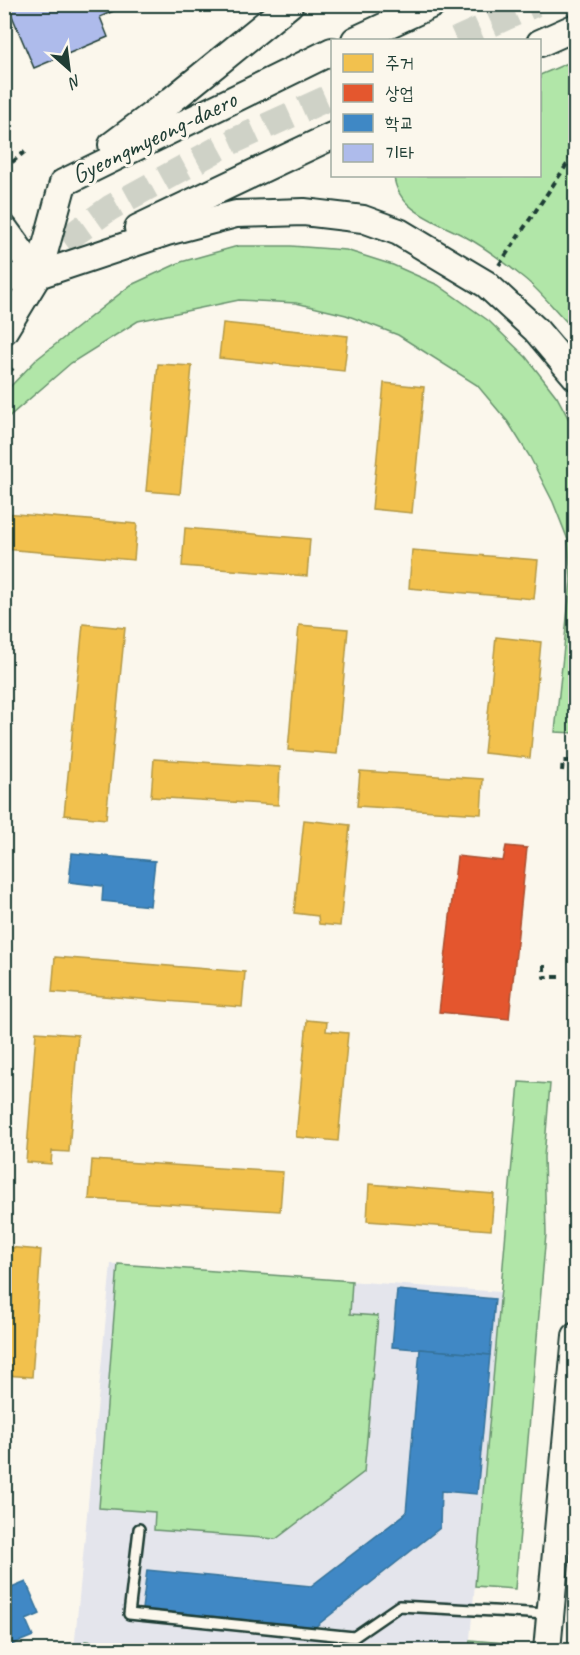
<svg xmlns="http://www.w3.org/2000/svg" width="580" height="1655" viewBox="0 0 580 1655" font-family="Caveat,'Poor Story',sans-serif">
  <rect width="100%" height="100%" fill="#fbf7ec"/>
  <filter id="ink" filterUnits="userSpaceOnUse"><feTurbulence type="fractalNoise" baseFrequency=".0167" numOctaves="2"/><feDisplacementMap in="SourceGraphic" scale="12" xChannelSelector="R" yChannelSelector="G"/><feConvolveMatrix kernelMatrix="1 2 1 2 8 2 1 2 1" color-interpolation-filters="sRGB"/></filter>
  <g filter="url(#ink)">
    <!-- built -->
    <path fill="#e4e5ec" d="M111,1264l390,28 -32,358h-395z"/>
    <!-- green -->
    <g fill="#b1e6a8" stroke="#68926e" stroke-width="1.5">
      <path d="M575,60v270c-19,-17 -33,-39 -55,-55 -17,-14 -37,-29 -56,-39 -26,-14 -67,-25 -70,-60h146v-101z"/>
      <path d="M238,246h53l55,4 47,15 45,20 51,36 37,36 31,40 18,34v302l-20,-1 16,-152 -3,-40 -15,-38 -23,-45 -22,-35 -31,-37 -79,-50 -52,-20 -50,-12 -57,-3 -101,21 -67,42 -66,57v-28l32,-33 94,-74 50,-23z"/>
      <path d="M519,1082l31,2 -6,73 2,77 -31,355 -40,-3z"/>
      <path d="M118,1264l234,17 -2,33 28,2 -14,156 -88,67 -122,-9 1,-18 -56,-4z"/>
      <path d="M470,1640l35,3v7h-36z"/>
      <path d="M85,1641l104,9h-105z"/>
    </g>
    <!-- homes -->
    <g fill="#f2c14e" stroke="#b39946" stroke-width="1.5">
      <path d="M223,323l125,13 -4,35 -125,-13z"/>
      <path d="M158,364l34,2 -12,128 -34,-3z"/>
      <path d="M384,383l40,4 -12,126 -40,-4z"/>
      <path d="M4,513l133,11 -3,36 -130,-11z"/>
      <path d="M185,528l125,11 -3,37 -125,-10z"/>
      <path d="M412,550l126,10 -4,39 -125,-11z"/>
      <path d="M83,624l42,4 -19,191 -42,-4z"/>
      <path d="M299,625l49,4 -11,125 -49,-4z"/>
      <path d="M496,637l45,5 -11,116 -46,-5z"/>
      <path d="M154,759l126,8 -2,38 -127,-8z"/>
      <path d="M360,771l123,8 -2,35 -124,-8z"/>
      <path d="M304,820l46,5 -10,101 -21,-2 -1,-8 -24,-3z"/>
      <path d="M55,957l190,15 -3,35 -190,-15z"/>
      <path d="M307,1020l20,2 -1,9 22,2 -10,108 -42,-4z"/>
      <path d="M36,1032l42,3 -9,117 -17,-1 -1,13 -25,-2z"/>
      <path d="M92,1160l191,12 -3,39 -191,-12z"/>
      <path d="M369,1184l125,10 -3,36 -124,-9z"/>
      <path d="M6,1247l35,3 -9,127 -28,-2z"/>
    </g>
    <!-- shops -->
    <path fill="#e4572e" stroke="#a94f30" stroke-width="1.5" d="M506,846l21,2 -18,171 -70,-7 18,-156 46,5z"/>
    <!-- schools -->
    <g fill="#3f88c5" stroke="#35729a" stroke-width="1.5">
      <path d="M72,853l83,8 -5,45 -48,-5 1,-15 -34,-4z"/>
      <path d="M397,1290l98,9 -5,56 -98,-8z"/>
      <path d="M420,1349l70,6 -13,139 -36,-3 -1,37 -125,99 -173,-18 5,-39 164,16 95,-73z"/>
      <path d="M26,1582l14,32 -14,6 7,16 -29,12v-57z"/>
    </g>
    <!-- building -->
    <path fill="#aebbeb" stroke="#1f3d34" stroke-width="1.5" d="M7,4h122l-29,13 8,20 -74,31z"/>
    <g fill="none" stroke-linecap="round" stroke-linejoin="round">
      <!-- secondary-tunnel -->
      <g stroke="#cfd2c7" stroke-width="26" stroke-dasharray="26 13" stroke-linecap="butt">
        <path d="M456,40l79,-36"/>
        <path d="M32,264l78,-56 115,-63 107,-49"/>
      </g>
      <defs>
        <path id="lane" d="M139,1529l-10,85 225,23 45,-31 149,8"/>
        <g id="secondary">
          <path d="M355,40l78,-36"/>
          <path d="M540,43l36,-16"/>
          <path d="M112,145l60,-45 118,-96"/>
          <path d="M4,228l34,47"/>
          <path d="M138,228l194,-92"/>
          <path d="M38,275l129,-43 69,-18 68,-2 59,7 36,13 87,52 50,46 40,47"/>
          <path d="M4,278l34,-3 12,-6"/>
          <path d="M4,331l34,-56 25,-92 269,-132"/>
          <path d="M547,1650l29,-314"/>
        </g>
      </defs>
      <!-- lane casing -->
      <use href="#lane" stroke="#1f3d34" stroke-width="14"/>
      <!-- secondary casing -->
      <use href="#secondary" stroke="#1f3d34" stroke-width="30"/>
      <!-- path -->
      <g stroke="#1f3d34" stroke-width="4" stroke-dasharray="6 4.5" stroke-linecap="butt">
        <path d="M4,169l24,-20"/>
        <path d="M499,265l77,-114"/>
        <path d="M4,361l9,10"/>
        <path d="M562,771l1,-10h13"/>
        <path d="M544,965v12h19"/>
      </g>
      <!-- lane -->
      <use href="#lane" stroke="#fbf7ec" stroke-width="9"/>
      <!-- secondary -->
      <use href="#secondary" stroke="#fbf7ec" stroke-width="26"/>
    </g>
  </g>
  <g text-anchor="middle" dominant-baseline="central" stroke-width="6" stroke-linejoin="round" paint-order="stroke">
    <!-- street labels -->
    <g font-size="26" fill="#1f3d34" stroke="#fbf7ec">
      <text transform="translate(154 137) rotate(-26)">Gyeongmyeong-daero</text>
    </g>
  </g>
  <!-- margin -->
  <rect width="580" height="1655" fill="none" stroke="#fbf7ec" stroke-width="24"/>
  <rect x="12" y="12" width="556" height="1631" fill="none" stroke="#1f3d34" stroke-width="2" filter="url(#ink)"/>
  <!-- legend -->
  <rect x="331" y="39" width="210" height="138" fill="#fbf7ec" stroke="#a3ada2" stroke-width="1.5"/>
  <rect x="343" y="54" width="30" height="18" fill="#f2c14e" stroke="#a3ada2" stroke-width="1.5"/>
  <text x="385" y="69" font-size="18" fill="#1f3d34">주거</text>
  <rect x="343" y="84" width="30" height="18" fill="#e4572e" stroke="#a3ada2" stroke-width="1.5"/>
  <text x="385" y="99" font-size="18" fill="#1f3d34">상업</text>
  <rect x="343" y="114" width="30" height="18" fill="#3f88c5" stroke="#a3ada2" stroke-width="1.5"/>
  <text x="385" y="129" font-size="18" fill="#1f3d34">학교</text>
  <rect x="343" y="144" width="30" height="18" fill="#aebbeb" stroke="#a3ada2" stroke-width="1.5"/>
  <text x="385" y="159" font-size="18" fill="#1f3d34">기타</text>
  <!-- north arrow -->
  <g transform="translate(69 69) rotate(152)" stroke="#fbf7ec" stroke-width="4.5" paint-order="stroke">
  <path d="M0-4.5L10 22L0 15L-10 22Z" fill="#1f3d34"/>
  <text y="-9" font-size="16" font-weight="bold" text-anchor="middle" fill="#1f3d34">N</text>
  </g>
</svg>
